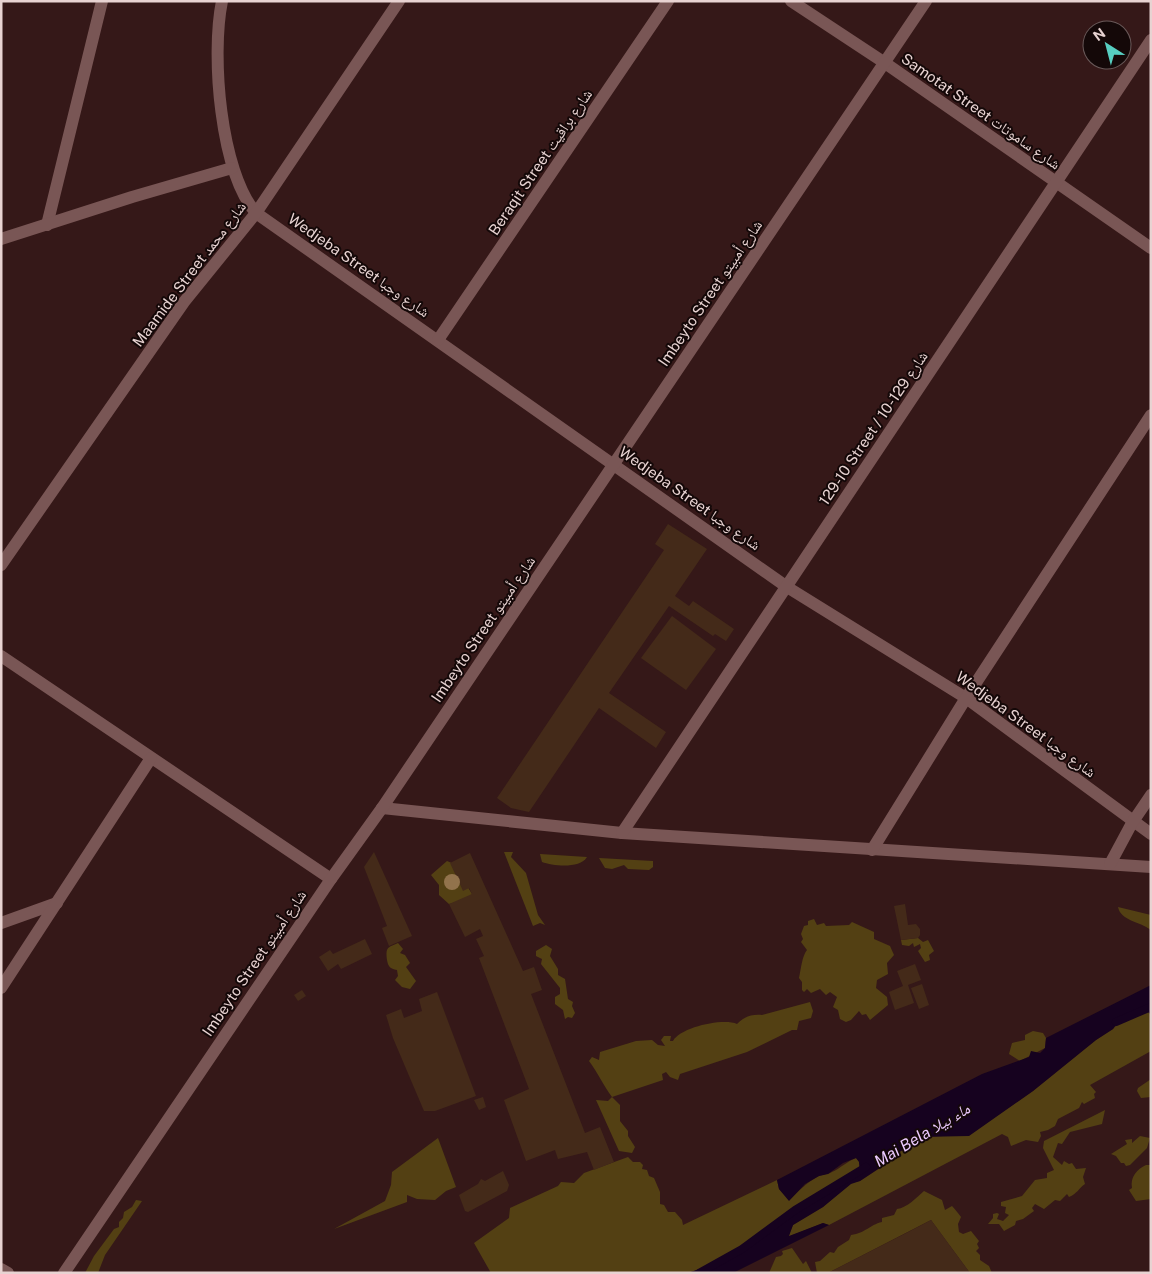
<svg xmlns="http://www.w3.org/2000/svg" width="1152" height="1274" viewBox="0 0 1152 1274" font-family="'Public Sans','Noto Naskh Arabic',sans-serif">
  <rect width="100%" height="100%" fill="#351818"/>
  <!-- green -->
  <g fill="#534013">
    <path d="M504,852h9l-2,5 15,16 12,42 7,10 -5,-2 -7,3z"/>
    <path d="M540,854l47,3c-7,12 -34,9 -45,5z"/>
    <path d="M599,858l54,3v6l-4,3 -21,-1 -4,-4 -12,4 -7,-1z"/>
    <path d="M447,861l7,3 18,30 -2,5 -21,5 -10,-9v-10l-8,-10z"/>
    <path d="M1118,907l33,8v15c-12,-9 -30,-9 -33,-23z"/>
    <path d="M814,919l3,6 7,-2 2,3 23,-1 3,-3 22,10v7l16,7 4,9 -7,8 1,11 -11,6 -1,8 11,9 1,8 -18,15 -4,-6 -4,1 -3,-4 -8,9 -5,2 -6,-3 -2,-9 -5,-3 4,-10 -7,-5 -4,3 -6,-6 -9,4 -4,-4 -3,3 -2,-2v-8l-3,-4c2,-9 3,-22 8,-28l-6,-8 2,-3 -2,-5 3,-8 4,-1v-4z"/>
    <path d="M918,938l5,4 5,-2 6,11 -5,4 1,5 -5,2 -7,-11 3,-3 -1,-4 -6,3 -1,-4 -4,3 -7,-1 -1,-5z"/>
    <path d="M398,943l5,6 -3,4 5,2 5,8 -4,4 10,14 -6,8 -8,-2 -7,-7 3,-4 -1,-6c-7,-1 -9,-4 -10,-10 -1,-12 -1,-12 11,-17z"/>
    <path d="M546,945l6,4 -2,7 8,13v6l7,4 3,20 5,3 -1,4 3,7 -3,5 -4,-1 -3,2 -2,-9 -8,-6v-7l5,-3v-6l-19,-24 1,-5 -6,-3v-5z"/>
    <path d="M810,1002l3,9 -2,7 -12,3 -2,9h-5l-45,22 -67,22 -2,6 -8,-3 -4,-5 -4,2 1,6 -51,17 8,8v16l8,10v5l7,11 -3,6 -13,-2 -23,-51 12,1 4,-4c-9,-12 -14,-24 -23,-36l3,-4 7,3 1,-8 36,-11 16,-1 6,5 7,1 -4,-6 3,-4h7l-1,5h3c8,-14 50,-23 64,-17 7,-7 14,-10 25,-9z"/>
    <path d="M1146,1009l5,6v36l-61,34 6,7 -2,2 1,4 -11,6 -2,-2 -3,6 -21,11 -3,7 -7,4 -8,2 1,4 -3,6 -12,-2 -15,6 -3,-9 -6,-3 -173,91 -6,-2 -35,14 5,-12 30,-18 28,-24 9,-2 26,-17 -1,-8 33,-19 51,-2 64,-44 63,-51 17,-11 6,-8z"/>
    <path d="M1033,1031l10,2 3,5 -1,10 -25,13 -11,-7 3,-11 13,-3v-5z"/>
    <path d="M1151,1079v18l-10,1 -4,-7 1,-3z"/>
    <path d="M1105,1110l-3,14 -32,8 -8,12 -4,-1 -5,14 9,8 2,-4 5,3 3,-1 4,6 10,-1 -3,9 2,7c-6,4 -8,10 -16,13l-2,-3 -7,7 -5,-1 -11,9 -9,-5 -3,4 2,3 -11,8 -7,2 -1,4 -11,6 -5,-7h-11l5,-6v-4l4,-1 2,1 -2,5 6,2 6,-6 -4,-2 1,-6 -5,-1v-4l21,-6 13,-16 12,-2v-5l7,-3 -11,-22 1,-7z"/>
    <path d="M1140,1136l10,2 -3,10 -17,17 -4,1 -2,-3h-3l-5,-7 -5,-2 16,-10 -2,-4 7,-1v4z"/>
    <path d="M438,1138l18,49 -10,4 -11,9 -18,-1 -10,-4v7l-73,27 51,-28 6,-16 1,-13z"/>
    <path d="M628,1157l5,5h7l3,3 -1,4 5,1 2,6 5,2 6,14v12l4,1 4,7h7l7,8 1,5 94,-45 2,9 10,11c9,-8 17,-17 28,-23 5,-3 10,-2 15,-5 9,-4 14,-10 24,-14l3,3 1,10 -65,39 -53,39 -25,14 -29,10h-197l-17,-30 35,-25 1,-10 48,-22 3,-4 13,1 10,-10z"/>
    <path d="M1146,1165h5v34l-15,2 -7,-11 3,-2c-2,-11 5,-19 14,-23z"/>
    <path d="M924,1191l18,9 3,10 7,-4c3,3 6,7 9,11l-3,7 1,8 4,2 8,-3 8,10 -2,3 2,4 -3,3 4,4v5l9,6 3,7h-22l-39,-53 -103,53h-11l-2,-11 5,-1 10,-9 4,1 4,-6 11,-7 2,-5c15,-2 18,-10 31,-13v-4l12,-3 3,-6c10,-1 20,-12 27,-18z"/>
    <path d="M136,1200l6,1 -37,54 -7,18h-13l9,-17 20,-27 5,-2v-5l4,-4 1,-6 8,-5z"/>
    <path d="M792,1248l11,16 3,-3 6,12h-43l7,-16 5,-1 2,-2 -1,-3z"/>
  </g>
  <!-- water -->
  <path fill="#16021f" d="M1151,985v30l-5,-6 -27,12 -6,8 -17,11 -63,51 -64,45 -51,1 -32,19 1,7 -27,18 -9,3 -28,23 -30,18 -4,11 34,-13 6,2 -96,48h-45l29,-10 25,-14 53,-39 65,-39 -1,-9 -3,-4 -13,5 -15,11 -9,2 -14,8 -16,17 -10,-12 -2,-9 205,-106 47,-17 2,-6 9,2 5,-5 1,-10z"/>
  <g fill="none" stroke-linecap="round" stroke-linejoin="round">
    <!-- stream -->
    <g stroke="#16021f" stroke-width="8">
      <path d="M1116,1022l35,-15"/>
      <path d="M878,1160l44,-26"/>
      <path d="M699,1273l43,-24 53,-39 71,-43"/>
    </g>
  </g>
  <!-- building -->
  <g fill="#442a19">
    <path d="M668,524l39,25 -32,47 14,10 4,-5 41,28 -8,12 -11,-7 -2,2 -44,-30 -60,87 57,39 -10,16 -57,-40 -70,104 -18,-4 -14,-10 167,-248 -9,-6z"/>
    <path d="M672,616l44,33 -30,41 -45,-32z"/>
    <path d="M374,852l38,84 -23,10 -7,-18 5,-2 -23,-59z"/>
    <path d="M470,853l53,118 11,-4 8,23 -11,4 54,139 15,-6 14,35 -20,8 -7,-18 -29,7 -3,-9 -29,11 -22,-61 25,-11 -50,-131 5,-2 -8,-17 7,-3 -3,-7 -15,8 -16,-33 23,-10 -3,-6 -6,3 -13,-28z"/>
    <path d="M905,904l3,21 8,-1 4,5v6l-2,3 -17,2 -7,-34z"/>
    <path d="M365,939l7,15 -31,15 -3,-5 -10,7 -9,-14 11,-7 3,4z"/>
    <path d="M915,964l6,16 -13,5 6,18 -19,7 -6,-18 14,-6 -6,-15z"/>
    <path d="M922,984l7,21 -10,4 -8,-21z"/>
    <path d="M302,990l4,6 -8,5 -4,-6z"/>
    <path d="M437,992l39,104 -41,15h-11l-31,-73 -7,-23 15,-6 3,9 18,-7 -3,-12z"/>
    <path d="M483,1097l3,10 -7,3 -5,-10z"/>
    <path d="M503,1171l6,14 -2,6 -39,21 -3,-1 -6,-16 19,-11 3,-5 4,2z"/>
    <path d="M931,1220l39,53h-142l88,-45z"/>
  </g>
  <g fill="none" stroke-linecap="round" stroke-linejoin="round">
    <!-- minor -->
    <g stroke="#795655" stroke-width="12">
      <path d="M222,1c-11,54 -2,170 34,212l531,374 179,111 185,136"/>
      <path d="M791,1l94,62 266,185"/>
      <path d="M47,225l55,-224"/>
      <path d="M1,239l131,-42 100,-29"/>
      <path d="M438,340l230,-339"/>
      <path d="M1,565l183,-263 72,-89 143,-212"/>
      <path d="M1,656l330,223"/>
      <path d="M382,808l240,25 529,34"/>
      <path d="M622,833l529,-793"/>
      <path d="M872,850l94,-152 185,-283"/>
      <path d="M1110,864l22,-41 19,-28"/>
      <path d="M1,923l56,-20"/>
      <path d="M1,988l150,-230"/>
      <path d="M1,1269l7,4"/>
      <path d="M64,1273l267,-394 51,-71 544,-807"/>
    </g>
  </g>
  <!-- trees -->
  <circle fill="#92734c" cx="452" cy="882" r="8"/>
  <g text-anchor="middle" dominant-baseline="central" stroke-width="4" stroke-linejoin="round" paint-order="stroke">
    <!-- street labels -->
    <g font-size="15" fill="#e8d3d2" stroke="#140808">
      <text transform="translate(981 111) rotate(35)">Samotat Street شارع ساموتات</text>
      <text transform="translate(540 162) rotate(-56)">Beraqit Street شارع براقيت</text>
      <text transform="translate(359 265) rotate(35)">Wedjeba Street شارع وجبا</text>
      <text transform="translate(189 274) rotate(-53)">Maamide Street شارع محمد</text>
      <text transform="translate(710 293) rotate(-56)">Imbeyto Street شارع أمبيتو</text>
      <text transform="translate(873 428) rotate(-56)">129-10 Street / شارع 129-10</text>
      <text transform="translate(690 498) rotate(35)">Wedjeba Street شارع وجبا</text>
      <text transform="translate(483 629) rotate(-56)">Imbeyto Street شارع أمبيتو</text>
      <text transform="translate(1026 724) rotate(36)">Wedjeba Street شارع وجبا</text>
      <text transform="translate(254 963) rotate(-56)">Imbeyto Street شارع أمبيتو</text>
    </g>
    <!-- water labels -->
    <g font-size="16" font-style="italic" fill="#eccafe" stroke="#140808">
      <text transform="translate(922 1135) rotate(-31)">Mai Bela ماء بيلا</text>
    </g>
  </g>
  <!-- border -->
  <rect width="1152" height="1274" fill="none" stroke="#e8d3d2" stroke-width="5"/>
  <!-- north arrow -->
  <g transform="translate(1107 45) rotate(324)"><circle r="24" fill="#140808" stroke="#695959"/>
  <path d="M0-4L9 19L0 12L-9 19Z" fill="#57cec1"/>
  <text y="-8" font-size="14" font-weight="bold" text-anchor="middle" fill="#e8d3d2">N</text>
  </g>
</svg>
